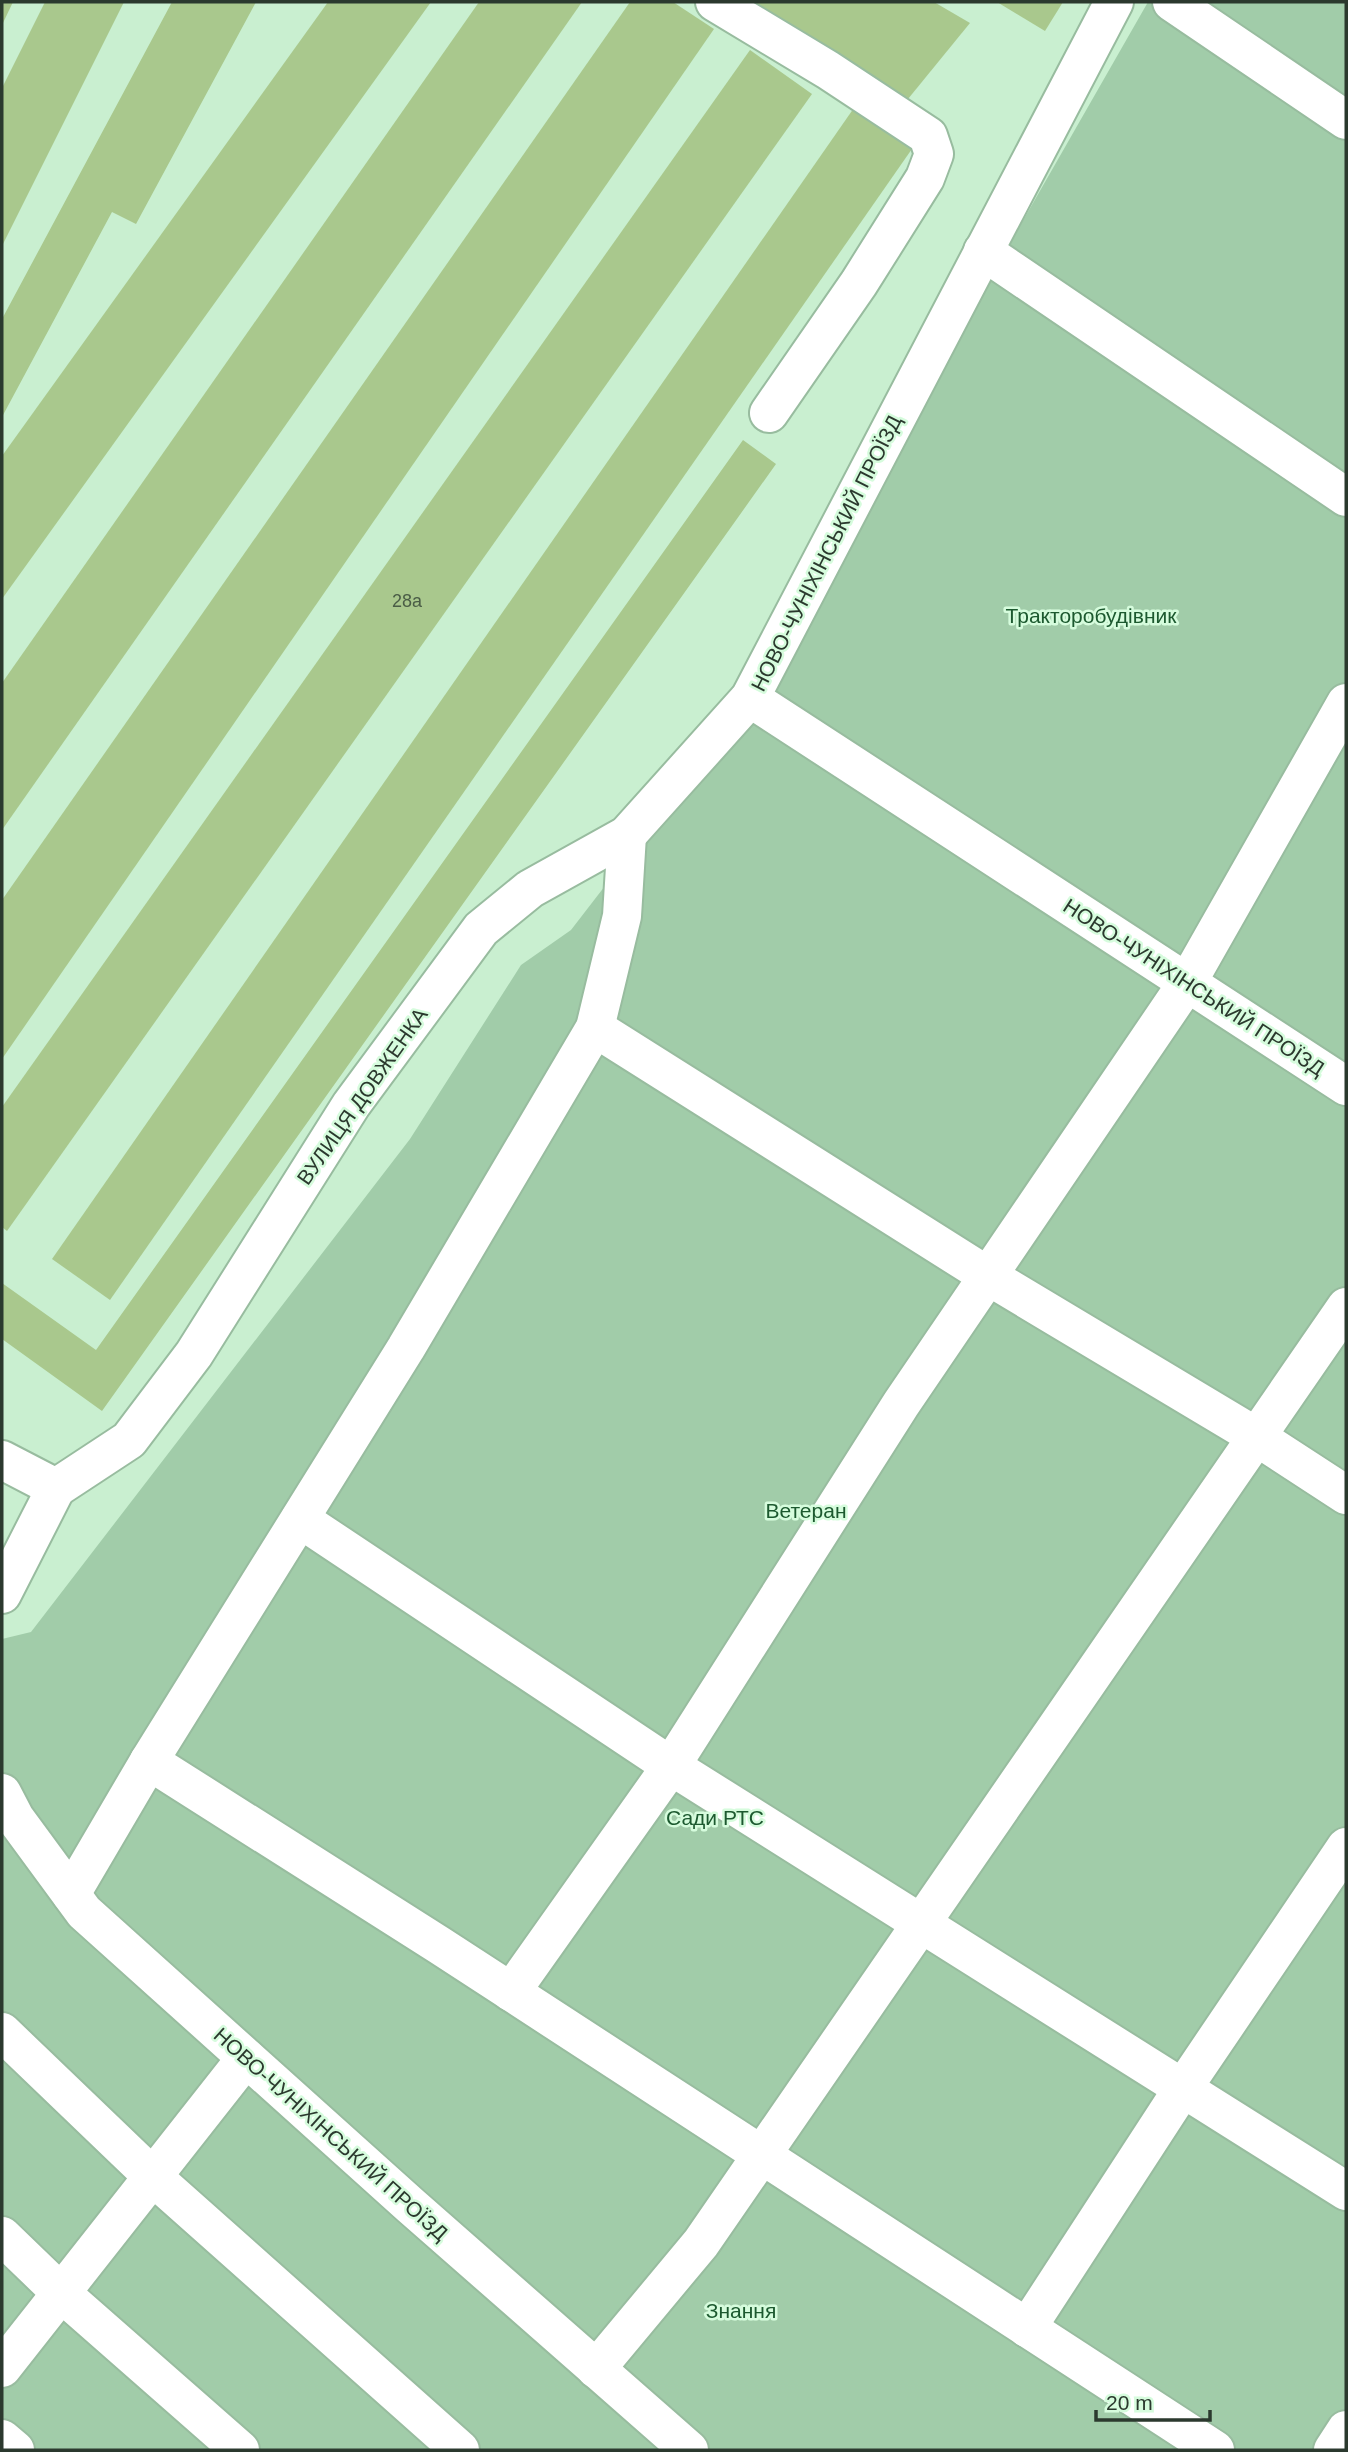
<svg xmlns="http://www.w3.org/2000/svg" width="1348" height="2452" viewBox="0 0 1348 2452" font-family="Helvetica,sans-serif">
  <rect width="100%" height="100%" fill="#c9efd0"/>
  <!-- green -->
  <path fill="#a1cca9" d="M1148,2h198v2448h-1344v-811l29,-7 379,-493 111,-174 50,-35 179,-232z"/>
  <!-- building -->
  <g fill="#a9c88d">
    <path d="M2,2h11l-11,23z"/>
    <path d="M45,2h79l-122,244v-158z"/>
    <path d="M172,2h84l-120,222 -24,-12 -110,205v-98z"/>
    <path d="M328,2h103l-429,597v-143z"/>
    <path d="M479,2h103l-580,828v-147z"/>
    <path d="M630,2h43l41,27 -712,1030v-159z"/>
    <path d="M749,2h185l36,21 -62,76z"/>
    <path d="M997,2h66l-18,29z"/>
    <path d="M750,50l62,44 -805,1137 -5,-4v-120z"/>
    <path d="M856,105l58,41 -804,1154 -58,-41z"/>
    <path d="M743,440l33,24 -674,947 -100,-72v-56l94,67z"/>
  </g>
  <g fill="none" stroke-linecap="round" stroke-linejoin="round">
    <defs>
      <g id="minor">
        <path d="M715,2l113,68 100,66 6,18 -9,24 -66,105 -90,130"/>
        <path d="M1172,2l174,118"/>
        <path d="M983,251l363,246"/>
        <path d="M750,698l596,388"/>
        <path d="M595,1028l393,248 269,161 89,58"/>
        <path d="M2,1460l54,28 73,-48 65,-86 157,-249 130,-176 49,-40 97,-54 123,-137 364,-696"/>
        <path d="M300,1519l371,247 675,425"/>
        <path d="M2,1594l54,-106"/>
        <path d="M149,1761l290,184 776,505"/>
        <path d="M2,1793l13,25 69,94 326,293 279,245"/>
        <path d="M71,1894l78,-133 257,-413 189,-320 27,-112 5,-81"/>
        <path d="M511,1992l160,-226 230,-362 286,-421 159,-280"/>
        <path d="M2,2032l150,144 308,274"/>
        <path d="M2,2236l58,56 180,158"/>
        <path d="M1027,2328l156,-240 163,-241"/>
        <path d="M2,2368l244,-310"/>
        <path d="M596,2369l105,-126 645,-936"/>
        <path d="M2,2439l13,11"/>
        <path d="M1333,2450l13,-20"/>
      </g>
    </defs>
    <!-- minor casing -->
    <use href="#minor" stroke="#98bc9f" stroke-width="42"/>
    <!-- minor -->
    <use href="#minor" stroke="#fff" stroke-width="38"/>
  </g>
  <g text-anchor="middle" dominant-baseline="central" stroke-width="5" stroke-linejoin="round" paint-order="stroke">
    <!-- number labels -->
    <g font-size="18" fill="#4a5d46">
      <text x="407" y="601">28а</text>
    </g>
    <!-- street labels -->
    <g font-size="21" fill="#2b392e" stroke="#d6fcdd">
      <text transform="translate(826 553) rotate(-63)">НОВО-ЧУНІХІНСЬКИЙ ПРОЇЗД</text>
      <text transform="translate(1194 987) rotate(33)">НОВО-ЧУНІХІНСЬКИЙ ПРОЇЗД</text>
      <text transform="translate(362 1096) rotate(-55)">ВУЛИЦЯ ДОВЖЕНКА</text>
      <text transform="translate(331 2134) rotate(42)">НОВО-ЧУНІХІНСЬКИЙ ПРОЇЗД</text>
    </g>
    <!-- park labels -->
    <g font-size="21" fill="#1c592f" stroke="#d6fcdd">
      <text x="1091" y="615">Тракторобудівник</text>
      <text x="806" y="1510">Ветеран</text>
      <text x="715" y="1817">Сади РТС</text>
      <text x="741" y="2310">Знання</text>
    </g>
  </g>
  <!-- border -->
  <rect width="1348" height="2452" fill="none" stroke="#2b392e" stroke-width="7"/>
  <!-- scale -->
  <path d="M1096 2410v10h114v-10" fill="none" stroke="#2b392e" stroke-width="3.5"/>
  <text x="1106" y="2410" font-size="21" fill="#2b392e" stroke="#d6fcdd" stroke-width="5" paint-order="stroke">20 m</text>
</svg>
